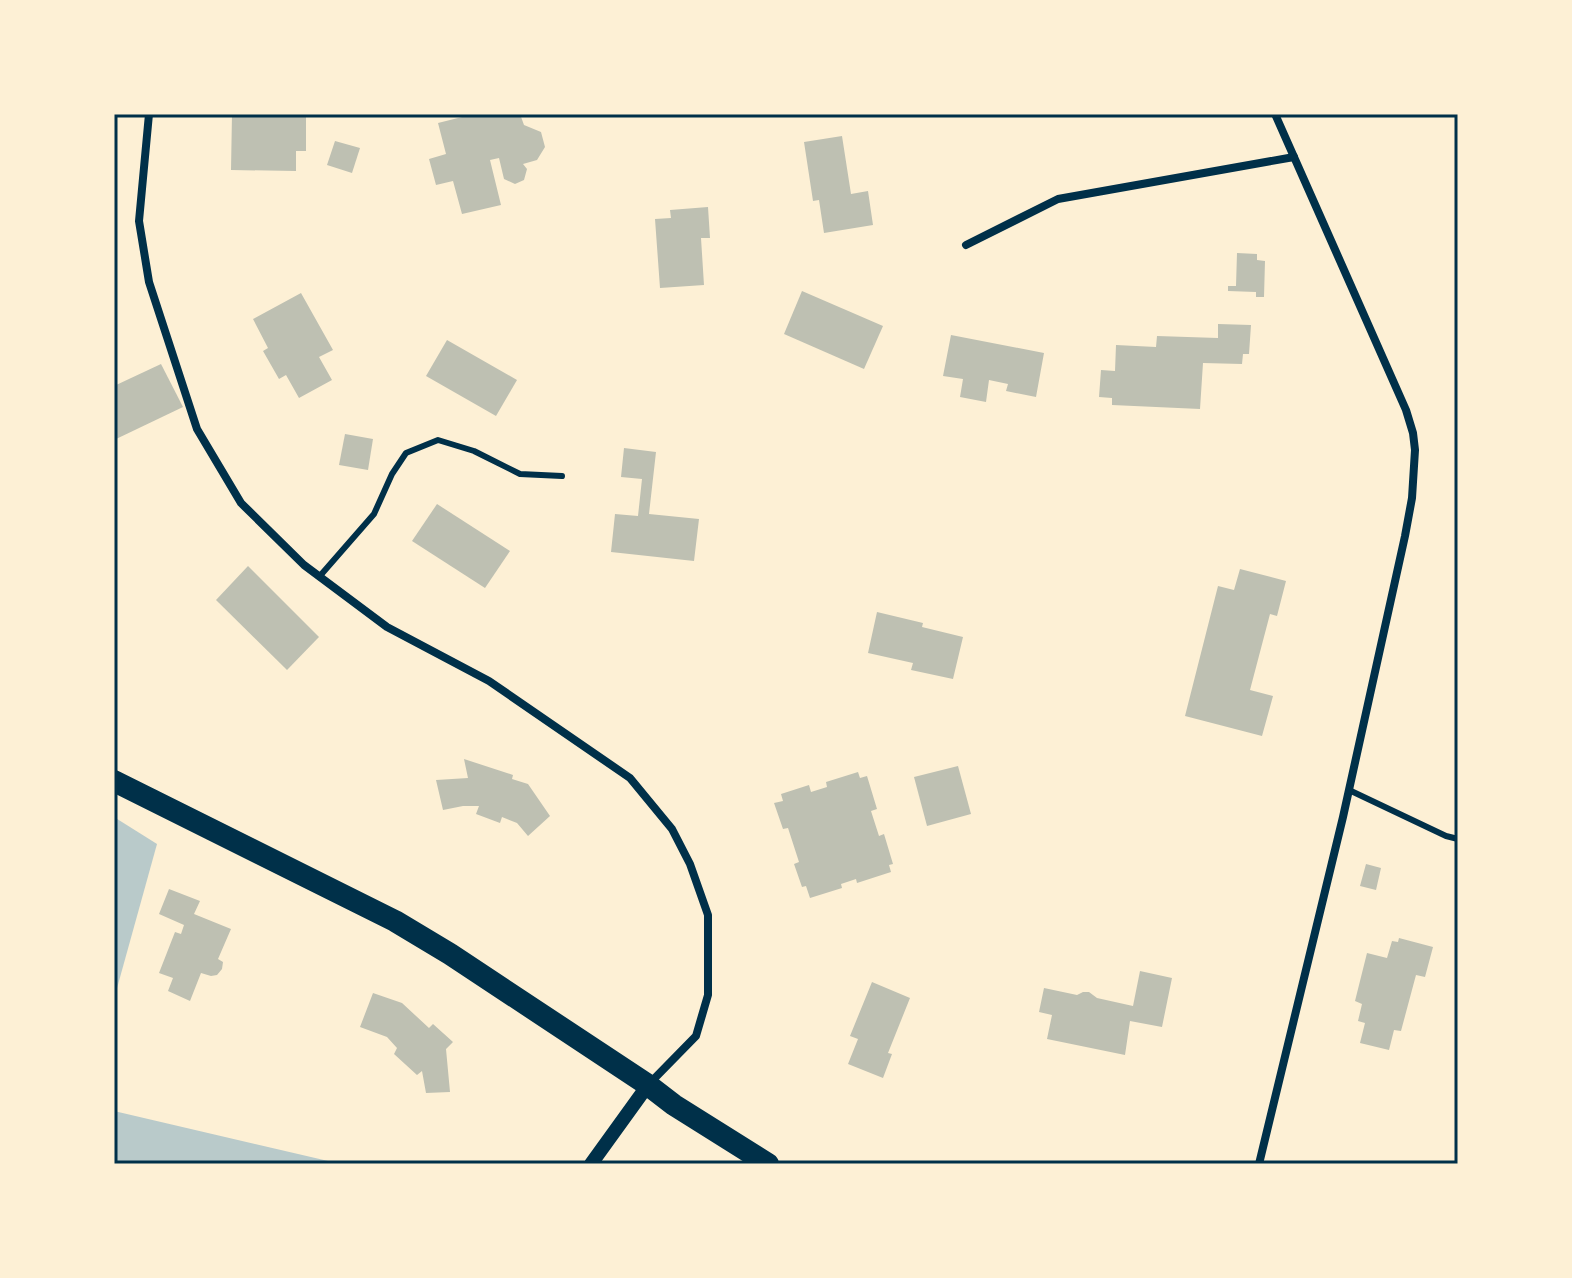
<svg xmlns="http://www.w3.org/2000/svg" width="1572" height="1278" viewBox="0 0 1572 1278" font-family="Jost,sans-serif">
  <rect width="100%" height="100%" fill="#fdf0d5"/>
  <!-- green -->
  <g fill="#b9caca">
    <path d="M114,817l43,27 -43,155z"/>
    <path d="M114,1111l227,53h-227z"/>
  </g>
  <!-- building -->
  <g fill="#bec0b2">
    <path d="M232,114h74v37h-10v20l-65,-1z"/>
    <path d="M474,114h46l4,11 17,7 4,15 -8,13 -14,4 4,5 -3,11 -9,4 -11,-5 -5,-21 -9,2 11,45 -39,9 -9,-33 -17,4 -7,-26 17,-5 -8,-31z"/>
    <path d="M842,136l9,58 17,-3 5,34 -49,8 -5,-33 -6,1 -9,-59z"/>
    <path d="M335,141l25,7 -8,25 -25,-8z"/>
    <path d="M708,207l2,31h-9l3,47 -44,3 -5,-69 16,-1 -1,-8z"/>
    <path d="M1237,253l20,1v6l8,1 -1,36h-8v-5l-28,-1v-5h8z"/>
    <path d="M802,291l81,35 -19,43 -80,-35z"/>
    <path d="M301,293l32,57 -14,7 13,23 -33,18 -13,-23 -7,4 -16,-28 5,-3 -15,-29z"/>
    <path d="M1218,324l33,1 -2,29h-6l-1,10 -39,-1 -3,46 -88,-4v-7l-13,-1 2,-27 14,1 1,-26 40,2 1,-11 61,2z"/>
    <path d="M951,335l93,18 -8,44 -30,-6 2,-7 -19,-4 -3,22 -26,-5 3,-18 -20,-3z"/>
    <path d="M447,340l70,40 -21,36 -70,-40z"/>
    <path d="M161,364l22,43 -69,33v-54z"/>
    <path d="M345,434l28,5 -5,31 -29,-5z"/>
    <path d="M624,448l32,4 -7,62 50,5 -5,42 -83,-9 4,-38 23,2 4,-37 -21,-2z"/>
    <path d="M437,504l73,47 -25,37 -73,-47z"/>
    <path d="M248,566l71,71 -32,33 -71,-70z"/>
    <path d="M1240,569l46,12 -9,35 -7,-2 -20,76 23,6 -11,40 -77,-20 33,-130 16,4z"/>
    <path d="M877,612l46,11 -1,4 41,10 -10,42 -42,-9 2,-7 -45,-10z"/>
    <path d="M464,759l49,16 -1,4 16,5 22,32 -22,20 -11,-13 -15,-6 -2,6 -24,-9 3,-8h-16l-20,4 -7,-30 32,-2z"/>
    <path d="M958,766l13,48 -44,12 -13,-49z"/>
    <path d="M858,772l2,6 7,-2 10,33 -6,2 8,25 5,-2 9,30 -4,1 2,7 -34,11 -1,-4 -15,5 1,4 -32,10 -4,-12 -4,1 -8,-23 5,-2 -11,-34 -5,1 -9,-26 9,-2 -2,-7 28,-9 2,7 16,-5 -1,-5z"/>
    <path d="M1366,864l15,4 -5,22 -16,-4z"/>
    <path d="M169,889l31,12 -6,13 37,15 -13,30 5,3 -1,7 -5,6 -6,1 -10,-3 -11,28 -22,-10 5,-13 -14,-5 16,-41 6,2 3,-9 -25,-11z"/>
    <path d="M1399,938l34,9 -8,30 -9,-2 -15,56 -7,-1 -5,20 -29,-7 5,-20 -7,-2 4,-17 -7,-3 12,-48 20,5 5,-17 6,1z"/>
    <path d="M1140,971l32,7 -10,49 -32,-6 -5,34 -78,-16 5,-24 -13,-3 5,-24 33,7 6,-3h6l8,6 36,8z"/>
    <path d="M872,982l38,16 -22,55 4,1 -9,24 -35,-14 10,-25 -8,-3z"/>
    <path d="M373,993l29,10 27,25 4,-4 20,18 -7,7 4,43 -24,1 -4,-22 -5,4 -23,-21 3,-6 -10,-11 -27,-10z"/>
  </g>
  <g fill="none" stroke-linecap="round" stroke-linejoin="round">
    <!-- service -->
    <g stroke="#003049" stroke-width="6">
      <path d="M319,577l55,-63 18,-40 14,-21 32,-13 36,11 46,23 42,2"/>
      <path d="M1349,790l97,46 12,3"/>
    </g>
    <!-- minor -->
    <g stroke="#003049" stroke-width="8">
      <path d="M149,114l-10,107 10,61 48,147 44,74 63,62 83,62 102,54 141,97 42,51 18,35 18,51v80l-12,41 -48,49"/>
      <path d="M966,245l92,-46 236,-42"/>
      <path d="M1259,1164l84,-347 62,-281 7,-38 3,-48 -2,-17 -7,-23 -131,-296"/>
    </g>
    <!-- tertiary -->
    <path stroke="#003049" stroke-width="14" d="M591,1164l57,-79"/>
    <!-- trunk -->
    <path stroke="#003049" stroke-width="22" d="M114,781l281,140 55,33 198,131 26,20 94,59"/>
  </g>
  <!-- border -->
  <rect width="1572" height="1278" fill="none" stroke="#fdf0d5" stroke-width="232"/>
  <rect x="116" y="116" width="1340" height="1046" fill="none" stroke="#003049" stroke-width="3"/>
</svg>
